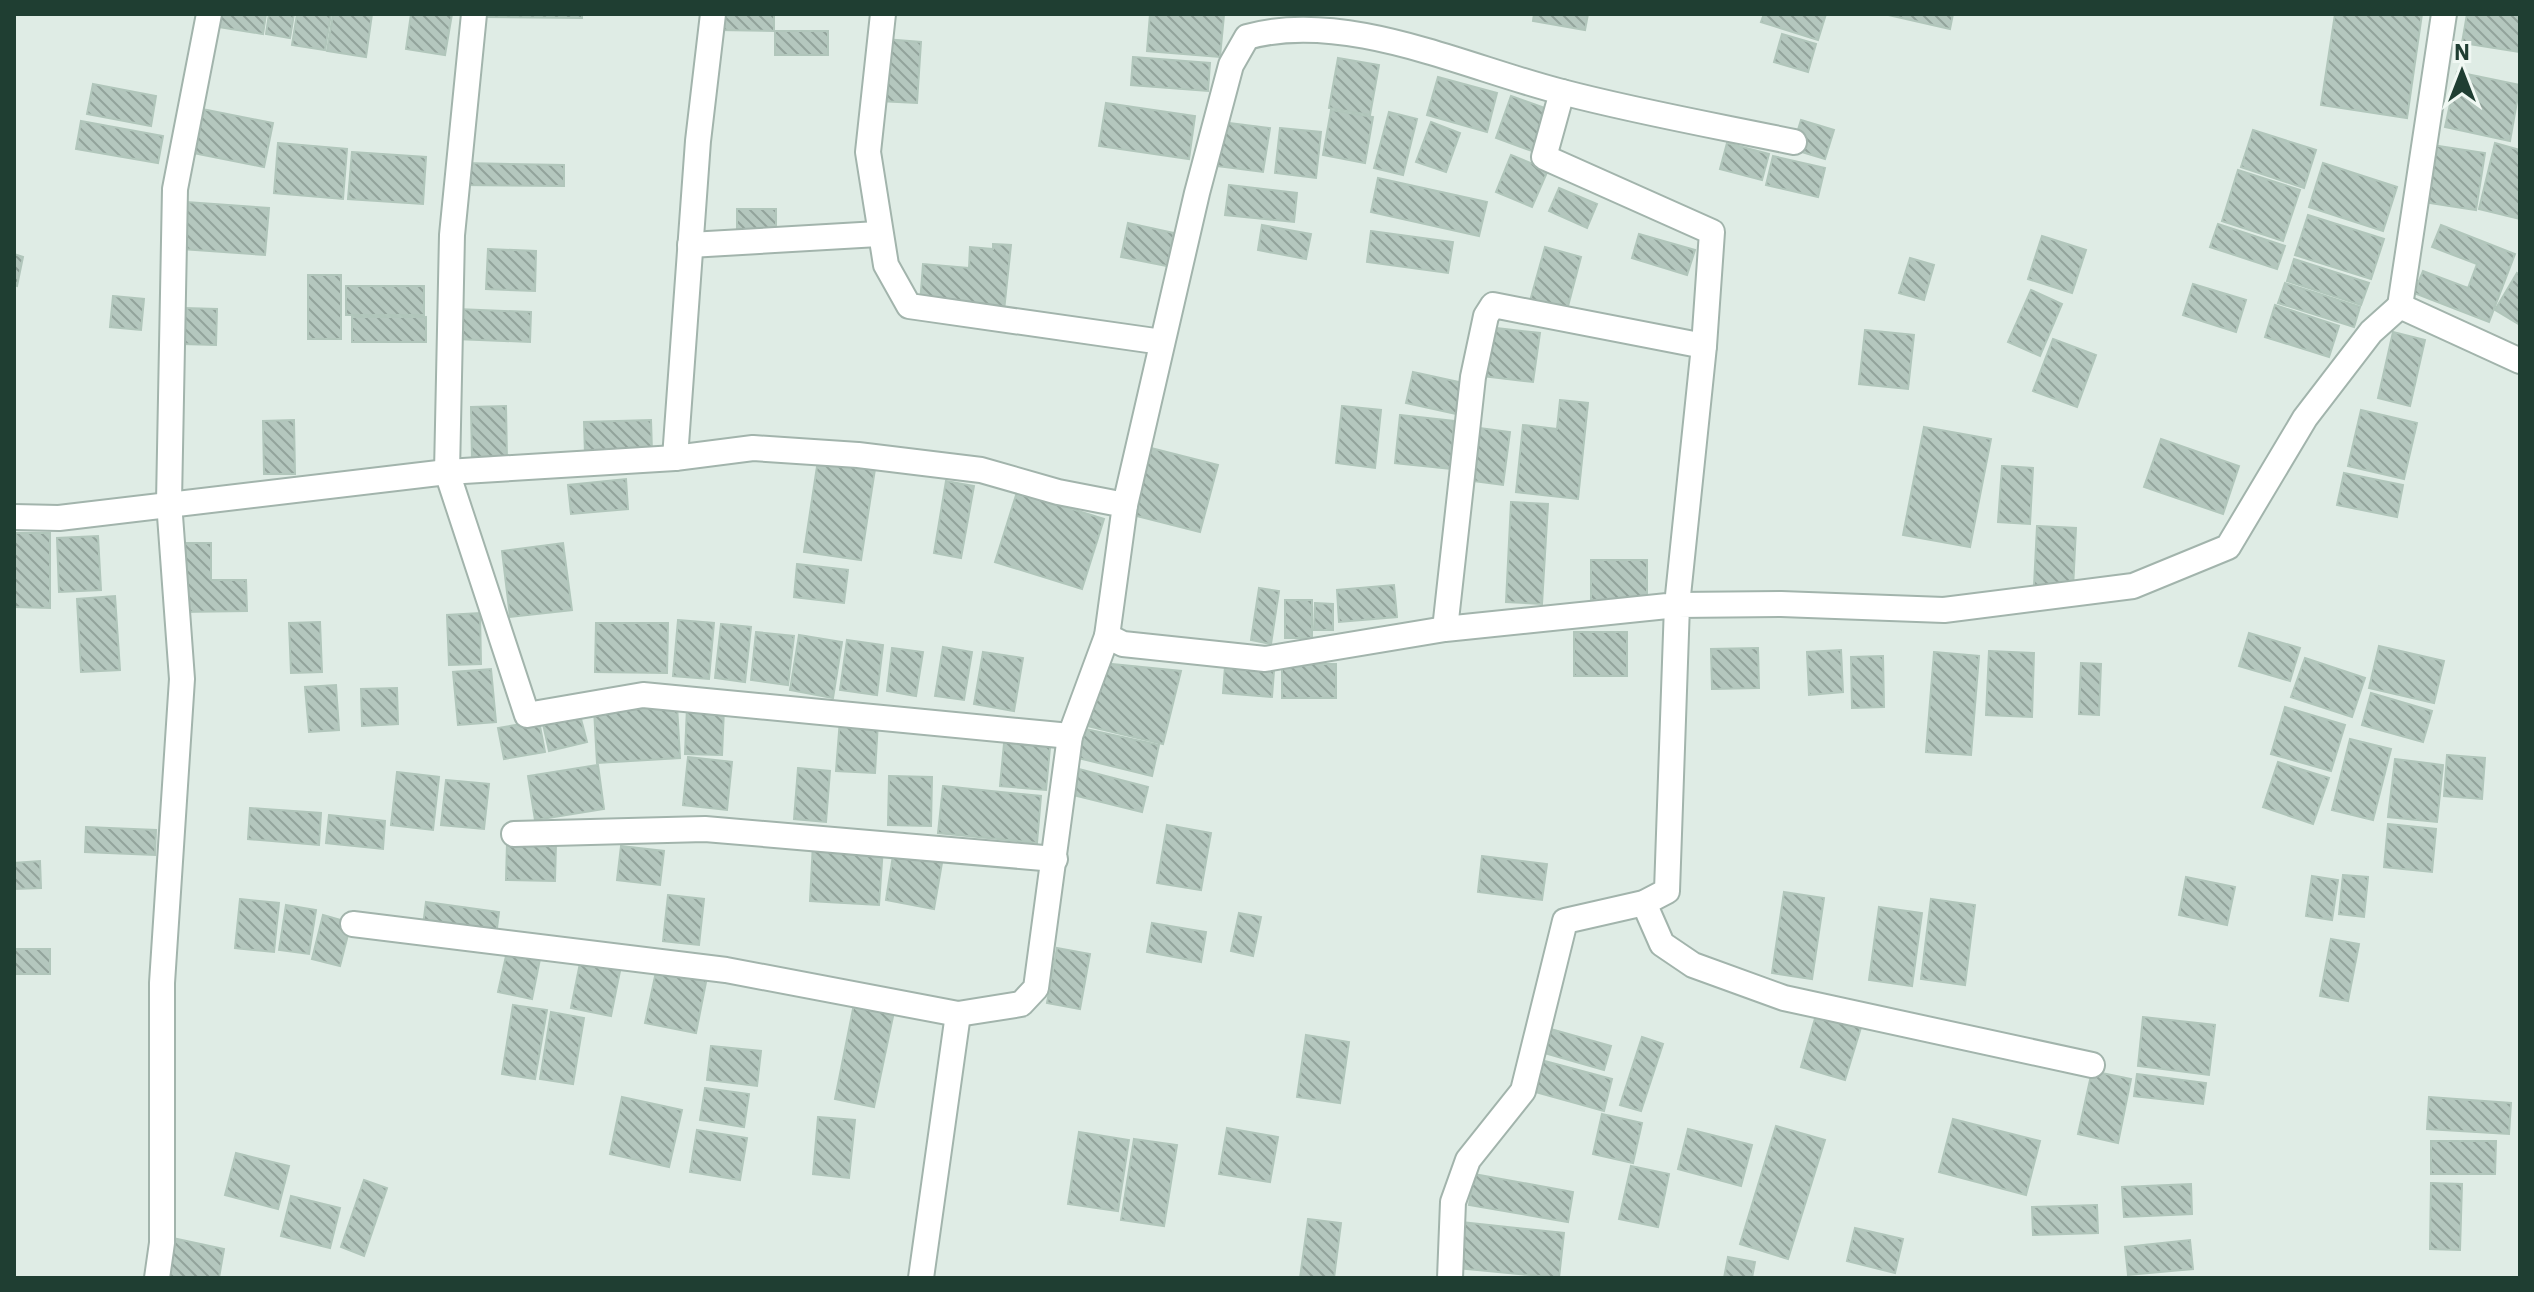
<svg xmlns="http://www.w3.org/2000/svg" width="2534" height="1292" viewBox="0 0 2534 1292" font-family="'IBM Plex Sans',sans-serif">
  <defs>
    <pattern id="building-back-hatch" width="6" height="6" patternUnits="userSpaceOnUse" patternTransform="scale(2)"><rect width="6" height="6" fill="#b4c7be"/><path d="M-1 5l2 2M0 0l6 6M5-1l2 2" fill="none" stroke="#92a39b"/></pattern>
  </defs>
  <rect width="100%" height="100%" fill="#dfece5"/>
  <!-- building -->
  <g fill="url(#building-back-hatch)" stroke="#b1c6bb" stroke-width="2">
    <path d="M220,14h46l-3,20 -45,-7z"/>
    <path d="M269,14h25l-4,24 -24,-4z"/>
    <path d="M297,14h34l-6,36 -33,-5z"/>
    <path d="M333,14h39l-6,43 -39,-6z"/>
    <path d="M411,14h41l-7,41 -39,-6z"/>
    <path d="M484,14h98v4l-98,-1z"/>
    <path d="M720,14h54v17l-55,-1z"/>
    <path d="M1150,14l74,1 -4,42 -73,-6z"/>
    <path d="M1534,14h54l-3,16 -52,-9z"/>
    <path d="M1764,14h62l-8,26 -57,-18z"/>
    <path d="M1884,14h69l-3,15z"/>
    <path d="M2335,14h87l-15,104 -86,-13z"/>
    <path d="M2467,14h53v38l-58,-9z"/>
    <rect x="775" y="31" width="53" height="24"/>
    <path d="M1782,34l34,10 -8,28 -34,-10z"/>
    <path d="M884,39l37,3 -4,61 -38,-2z"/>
    <path d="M1133,57l77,6 -2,28 -77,-6z"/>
    <path d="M1338,58l41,7 -9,50 -41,-7z"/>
    <path d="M2457,72l63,13 -10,56 -65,-14z"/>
    <path d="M1438,77l59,16 -10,39 -60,-17z"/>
    <path d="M93,84l63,12 -5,30 -64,-12z"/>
    <path d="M1511,96l37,13 -16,42 -36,-13z"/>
    <path d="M1106,103l89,13 -6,43 -90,-13z"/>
    <path d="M202,109l71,14 -9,44 -71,-14z"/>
    <path d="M1331,110l42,7 -8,46 -42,-8z"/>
    <path d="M1389,112l28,7 -14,56 -29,-7z"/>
    <path d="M1801,120l33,10 -9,29 -33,-10z"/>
    <path d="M81,121l82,15 -5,27 -82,-14z"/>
    <path d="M1221,122l49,6 -7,44 -47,-6z"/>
    <path d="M1431,122l29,11 -14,39 -30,-10z"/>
    <path d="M1280,128l41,4 -5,46 -41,-5z"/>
    <path d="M2253,130l63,20 -12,38 -63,-21z"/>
    <path d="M278,143l69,6 -4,50 -69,-6z"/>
    <path d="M1727,143l42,11 -7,26 -42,-11z"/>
    <path d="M2495,143l25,7v69l-41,-10z"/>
    <path d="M2432,145l53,8 -9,57 -53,-8z"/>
    <path d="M352,152l74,5 -3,47 -75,-5z"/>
    <path d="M1511,155l37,15 -16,37 -36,-15z"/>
    <path d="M1773,156l52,12 -7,29 -52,-12z"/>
    <path d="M462,163l102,2v21l-102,-1z"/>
    <path d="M2323,163l74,24 -14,44 -74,-24z"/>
    <path d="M2238,170l62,20 -17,51 -61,-20z"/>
    <path d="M1378,178l109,24 -8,34 -108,-24z"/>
    <path d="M1229,185l68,8 -3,29 -69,-7z"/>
    <path d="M1559,188l38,16 -10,24 -38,-17z"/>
    <path d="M186,202l83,6 -4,47 -83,-6z"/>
    <rect x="737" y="209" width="39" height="20"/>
    <path d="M2308,215l76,24 -13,40 -76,-24z"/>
    <path d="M1128,223l46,10 -7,33 -46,-9z"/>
    <path d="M2218,224l67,22 -8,23 -67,-22z"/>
    <path d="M1262,225l49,9 -5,25 -48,-9z"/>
    <path d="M2441,225l74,29 -26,68 -75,-29 9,-22 45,17 9,-24 -45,-17z"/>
    <path d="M1371,231l82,11 -5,31 -81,-11z"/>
    <path d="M1639,234l56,16 -8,25 -55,-17z"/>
    <path d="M2042,236l44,14 -14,43 -44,-14z"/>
    <path d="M993,244l18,1 -7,66 -84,-7 3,-40 46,4 1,-21 23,2z"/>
    <path d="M1545,247l36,10 -14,53 -37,-9z"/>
    <path d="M488,249l48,2 -1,40 -49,-2z"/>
    <path d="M14,254l9,3 -6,29 -3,-1z"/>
    <path d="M1910,258l24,7 -10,35 -25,-7z"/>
    <path d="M2294,259l75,24 -8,22 -74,-24z"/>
    <path d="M2517,273l3,2v50l-25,-15z"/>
    <rect x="308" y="275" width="33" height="64"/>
    <path d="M2285,283l75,24 -6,20 -76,-24z"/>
    <path d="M2193,284l53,16 -10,32 -53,-17z"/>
    <rect x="346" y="286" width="78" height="29"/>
    <path d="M2031,290l31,14 -22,52 -32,-14z"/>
    <path d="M113,296l31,3 -3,31 -31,-3z"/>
    <path d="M2275,305l64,21 -10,31 -64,-20z"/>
    <path d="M184,308l33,1 -1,36 -33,-1z"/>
    <path d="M457,309l74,3 -1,30 -74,-3z"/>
    <rect x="352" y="317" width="74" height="25"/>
    <path d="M1488,327l52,6 -7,49 -50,-6z"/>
    <path d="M1865,330l49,5 -6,54 -49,-5z"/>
    <path d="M2393,332l32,8 -15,66 -32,-8z"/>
    <path d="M2053,339l43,16 -19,52 -44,-16z"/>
    <path d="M1413,372l55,12 -7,31 -55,-12z"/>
    <path d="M1560,400l28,3 -10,96 -62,-7 7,-67 34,4z"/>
    <path d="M506,406l1,54 -35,1 -1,-54z"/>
    <path d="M1342,406l39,4 -6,58 -39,-5z"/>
    <path d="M2361,410l56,13 -13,56 -56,-13z"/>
    <path d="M1400,415l54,6 -3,48 -56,-6z"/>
    <path d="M294,420l1,54h-31l-1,-53z"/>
    <path d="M651,420l1,32 -67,2 -1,-32z"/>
    <path d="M1472,427l38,5 -7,53 -38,-5z"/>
    <path d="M1924,427l67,12 -21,108 -67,-12z"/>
    <path d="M2161,439l78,27 -16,48 -79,-27z"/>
    <path d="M1147,447l71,18 -18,67 -71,-18z"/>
    <path d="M818,460l57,9 -14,91 -57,-8z"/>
    <path d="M2002,466l31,2 -3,56 -32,-2z"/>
    <path d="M2344,473l59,12 -6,32 -60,-12z"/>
    <path d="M626,479l2,30 -57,5 -3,-29z"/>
    <path d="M946,481l28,5 -13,72 -27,-5z"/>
    <path d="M1017,492l87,27 -22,70 -87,-27z"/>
    <path d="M1511,502l37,2 -6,100 -36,-2z"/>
    <path d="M2037,526l39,2 -3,61 -39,-3z"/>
    <path d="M14,533h36v75l-36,-1z"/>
    <path d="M98,536l3,54 -42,2 -2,-54z"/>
    <path d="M180,543h31v37h35l1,31 -66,1z"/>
    <path d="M563,543l9,67 -62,7 -8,-66z"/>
    <rect x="1591" y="560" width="56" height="40"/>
    <path d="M797,564l51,6 -4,33 -50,-6z"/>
    <path d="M1394,585l3,32 -58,5 -2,-32z"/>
    <path d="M1259,588l20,3 -8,53 -20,-4z"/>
    <path d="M115,596l5,74 -39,2 -4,-73z"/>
    <rect x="1285" y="600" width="27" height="38"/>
    <path d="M1315,603l18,1v26h-19z"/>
    <path d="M480,613l1,51 -32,1 -2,-50z"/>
    <path d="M678,620l36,3 -5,56 -36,-3z"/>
    <path d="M320,622l2,50 -31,1 -2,-50z"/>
    <path d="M596,623h72l-1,50 -72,-1z"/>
    <path d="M721,624l30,3 -6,55 -30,-4z"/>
    <path d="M756,632l38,4 -6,49 -37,-5z"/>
    <rect x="1574" y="632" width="53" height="44"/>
    <path d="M2249,633l51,15 -10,33 -51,-15z"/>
    <path d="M799,635l43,7 -9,56 -43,-8z"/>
    <path d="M847,640l36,5 -6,50 -37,-5z"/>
    <path d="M2379,646l65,15 -10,42 -65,-15z"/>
    <path d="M943,647l29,5 -8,48 -29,-4z"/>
    <path d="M892,648l31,4 -7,44 -29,-5z"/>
    <path d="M1758,648l1,40 -47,1 -1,-40z"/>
    <path d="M1841,650l2,42 -34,3 -2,-43z"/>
    <path d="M1989,651l45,2 -2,64 -46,-2z"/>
    <path d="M983,652l40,6 -9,53 -40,-7z"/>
    <path d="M1934,652l45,4 -8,99 -45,-3z"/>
    <path d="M1883,656l1,51 -32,1 -1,-51z"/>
    <path d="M2305,658l60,20 -13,39 -61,-20z"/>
    <path d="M1102,663l79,8 -18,73 -84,-20z"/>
    <path d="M2081,663l20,1 -2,51 -20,-1z"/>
    <rect x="1282" y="664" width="54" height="34"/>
    <path d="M1225,666l49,5 -2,26 -49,-4z"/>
    <path d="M491,669l5,53 -38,3 -5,-53z"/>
    <path d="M336,685l3,45 -30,2 -4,-45z"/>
    <path d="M397,688l1,36 -36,2 -1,-37z"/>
    <path d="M2371,693l61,18 -9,31 -61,-17z"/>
    <path d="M677,705l3,53 -83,5 -3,-54z"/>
    <path d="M687,707l37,2 -2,46 -37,-1z"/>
    <path d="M2285,707l60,18 -14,46 -60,-17z"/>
    <path d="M580,715l7,27 -38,9 -6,-27z"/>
    <path d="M840,719l38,3 -3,51 -39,-2z"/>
    <path d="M539,721l6,31 -41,7 -6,-31z"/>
    <path d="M1081,728l78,17 -7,31 -78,-19z"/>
    <path d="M1005,733l46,4 -5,53 -46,-4z"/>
    <path d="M2350,739l41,10 -18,71 -41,-10z"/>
    <path d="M2447,755l38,3 -3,41 -38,-3z"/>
    <path d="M688,757l44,5 -5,48 -44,-5z"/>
    <path d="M2395,759l48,6 -6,57 -49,-5z"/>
    <path d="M2278,762l51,16 -16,46 -50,-17z"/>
    <path d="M598,765l6,44 -69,11 -7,-44z"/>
    <path d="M1071,767l77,20 -6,25 -77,-19z"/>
    <path d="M798,768l32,3 -4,51 -32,-3z"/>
    <path d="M397,772l42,5 -6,53 -42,-5z"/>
    <path d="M889,776l43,1 -1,49 -43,-1z"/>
    <path d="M446,780l43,4 -5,45 -43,-4z"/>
    <path d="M943,786l98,10 -4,47 -99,-10z"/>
    <path d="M250,808l71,5 -2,32 -71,-6z"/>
    <path d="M329,815l56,6 -2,28 -57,-6z"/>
    <path d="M2388,824l48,5 -4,43 -48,-5z"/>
    <path d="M1167,825l44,8 -10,57 -44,-7z"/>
    <path d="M86,827l70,3 -1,25 -70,-3z"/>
    <path d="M507,843l49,1 -1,37 -49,-1z"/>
    <path d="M813,843l70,4 -4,58 -69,-4z"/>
    <path d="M621,846l43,5 -4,34 -43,-5z"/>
    <path d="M894,849l49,8 -9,52 -48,-9z"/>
    <path d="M1482,856l65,8 -5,36 -64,-8z"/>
    <path d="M40,861l1,27 -27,1v-26z"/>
    <path d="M2343,875l25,2 -4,40 -25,-3z"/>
    <path d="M2312,876l26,4 -6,40 -26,-4z"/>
    <path d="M2186,877l49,10 -8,38 -48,-10z"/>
    <path d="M1784,892l40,6 -12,81 -40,-6z"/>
    <path d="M668,895l36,4 -5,46 -36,-4z"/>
    <path d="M240,899l39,4 -5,49 -39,-4z"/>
    <path d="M1931,899l44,6 -10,80 -44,-6z"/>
    <path d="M426,902l73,10 -3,24 -73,-10z"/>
    <path d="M286,905l30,5 -7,44 -30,-4z"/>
    <path d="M1879,907l43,6 -10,73 -43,-6z"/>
    <path d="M1239,913l22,4 -8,39 -22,-5z"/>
    <path d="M323,915l28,8 -11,43 -28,-7z"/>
    <path d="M1152,923l54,9 -5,30 -54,-10z"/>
    <path d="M2331,939l28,5 -11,57 -28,-5z"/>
    <path d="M508,947l33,7 -9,45 -34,-7z"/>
    <path d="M1057,948l33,6 -10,55 -33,-6z"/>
    <rect x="14" y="949" width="36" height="25"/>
    <path d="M581,958l40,8 -10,50 -40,-8z"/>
    <path d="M657,967l50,10 -11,56 -51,-10z"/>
    <path d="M855,999l40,8 -21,100 -39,-8z"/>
    <path d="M513,1005l34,5 -12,69 -33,-5z"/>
    <path d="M1818,1008l45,13 -18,59 -44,-13z"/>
    <path d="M551,1012l33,6 -11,66 -33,-5z"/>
    <path d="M2143,1017l72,8 -6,50 -71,-9z"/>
    <path d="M1547,1028l64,18 -7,24 -63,-18z"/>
    <path d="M1306,1035l43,7 -9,61 -43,-6z"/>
    <path d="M1642,1037l21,7 -22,67 -21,-6z"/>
    <path d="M711,1046l50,5 -4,35 -50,-6z"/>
    <path d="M1541,1060l71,19 -8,32 -72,-20z"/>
    <path d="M2092,1071l39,8 -13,64 -40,-9z"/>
    <path d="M2137,1074l69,9 -3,21 -69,-8z"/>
    <path d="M705,1088l44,6 -5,33 -44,-7z"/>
    <path d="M622,1097l60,13 -13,57 -59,-13z"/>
    <path d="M2429,1097l82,6 -2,31 -82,-5z"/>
    <path d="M1602,1114l40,9 -9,40 -40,-9z"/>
    <path d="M818,1117l37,3 -6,58 -36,-4z"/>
    <path d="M1953,1119l87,22 -14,54 -87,-23z"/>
    <path d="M1776,1126l49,14 -37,119 -48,-15z"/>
    <path d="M1227,1128l51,9 -8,45 -51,-8z"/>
    <path d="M1688,1129l64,16 -11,41 -63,-17z"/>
    <path d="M697,1130l50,8 -7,42 -50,-8z"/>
    <path d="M1079,1132l50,8 -11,71 -50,-7z"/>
    <path d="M1134,1139l43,6 -13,81 -43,-6z"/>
    <path d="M2431,1141h65l-1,33h-64z"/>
    <path d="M236,1153l53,13 -11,43 -53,-14z"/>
    <path d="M1631,1166l38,8 -11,53 -39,-8z"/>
    <path d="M1474,1174l99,18 -5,30 -99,-17z"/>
    <path d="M364,1180l23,8 -23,68 -23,-9z"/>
    <path d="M2431,1183l31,1 -2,66 -30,-1z"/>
    <path d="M2191,1184l1,30 -68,3 -2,-30z"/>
    <path d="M291,1196l49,12 -10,40 -49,-12z"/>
    <path d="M2097,1205l1,28 -65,2 -1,-28z"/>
    <path d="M1308,1219l33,4 -7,55h-34z"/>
    <path d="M1461,1222l103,11 -5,45 -102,-10z"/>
    <path d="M1855,1228l48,11 -8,34 -48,-12z"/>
    <path d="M168,1237l56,12 -5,29h-59z"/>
    <path d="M2190,1240l3,29 -65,6 -3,-28z"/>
    <path d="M1728,1257l27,5 -3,16h-28z"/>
  </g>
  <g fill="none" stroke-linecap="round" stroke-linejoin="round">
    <defs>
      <g id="minor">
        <path d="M474,14l-22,221 -5,237 80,243 116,-20 427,41"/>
        <path d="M713,14l-15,127 -23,317 78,-10 105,7 123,15 77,22 67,13 -18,131 16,8 142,15 180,-30 232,-24 27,-259 -211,-41 -7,11 -13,61 -28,252"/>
        <path d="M883,14l-15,138 18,113 23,41 253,36"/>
        <path d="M1562,92l-18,65 168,75 -8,114"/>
        <path d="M690,245l188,-11"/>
        <path d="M2400,306l44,-292"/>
        <path d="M1125,505l72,-312 34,-128 16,-28c97,-28 220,31 315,55 76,20 155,34 232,50"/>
        <path d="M14,517l45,1 388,-46 228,-14"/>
        <path d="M514,834l191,-5 350,30"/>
        <path d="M1644,903l18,41 31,21 91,33 308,67"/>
        <path d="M353,924l373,46 232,44 63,-10 15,-16 34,-252 37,-100"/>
        <path d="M157,1278l5,-35v-260l20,-304 -13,-177 6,-313 34,-175"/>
        <path d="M921,1278l37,-264"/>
        <path d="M1450,1278l3,-76 15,-42 55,-69 42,-170 79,-18 23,-12 10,-286 104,-1 163,6 189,-24 95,-39 77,-129 66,-86 29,-26 120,55"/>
      </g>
    </defs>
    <!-- minor casing -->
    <use href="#minor" stroke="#a2b4ac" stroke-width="28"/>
    <!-- minor -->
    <use href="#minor" stroke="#fff" stroke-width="24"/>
  </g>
  <!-- border -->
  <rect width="2534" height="1292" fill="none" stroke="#1f3e32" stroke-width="32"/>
  <!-- north arrow -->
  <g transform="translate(2462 72)" stroke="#f0f8f3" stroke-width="6" paint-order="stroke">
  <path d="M0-6L14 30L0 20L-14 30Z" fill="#1f3e32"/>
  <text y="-12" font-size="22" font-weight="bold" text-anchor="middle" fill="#1f3e32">N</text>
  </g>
</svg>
